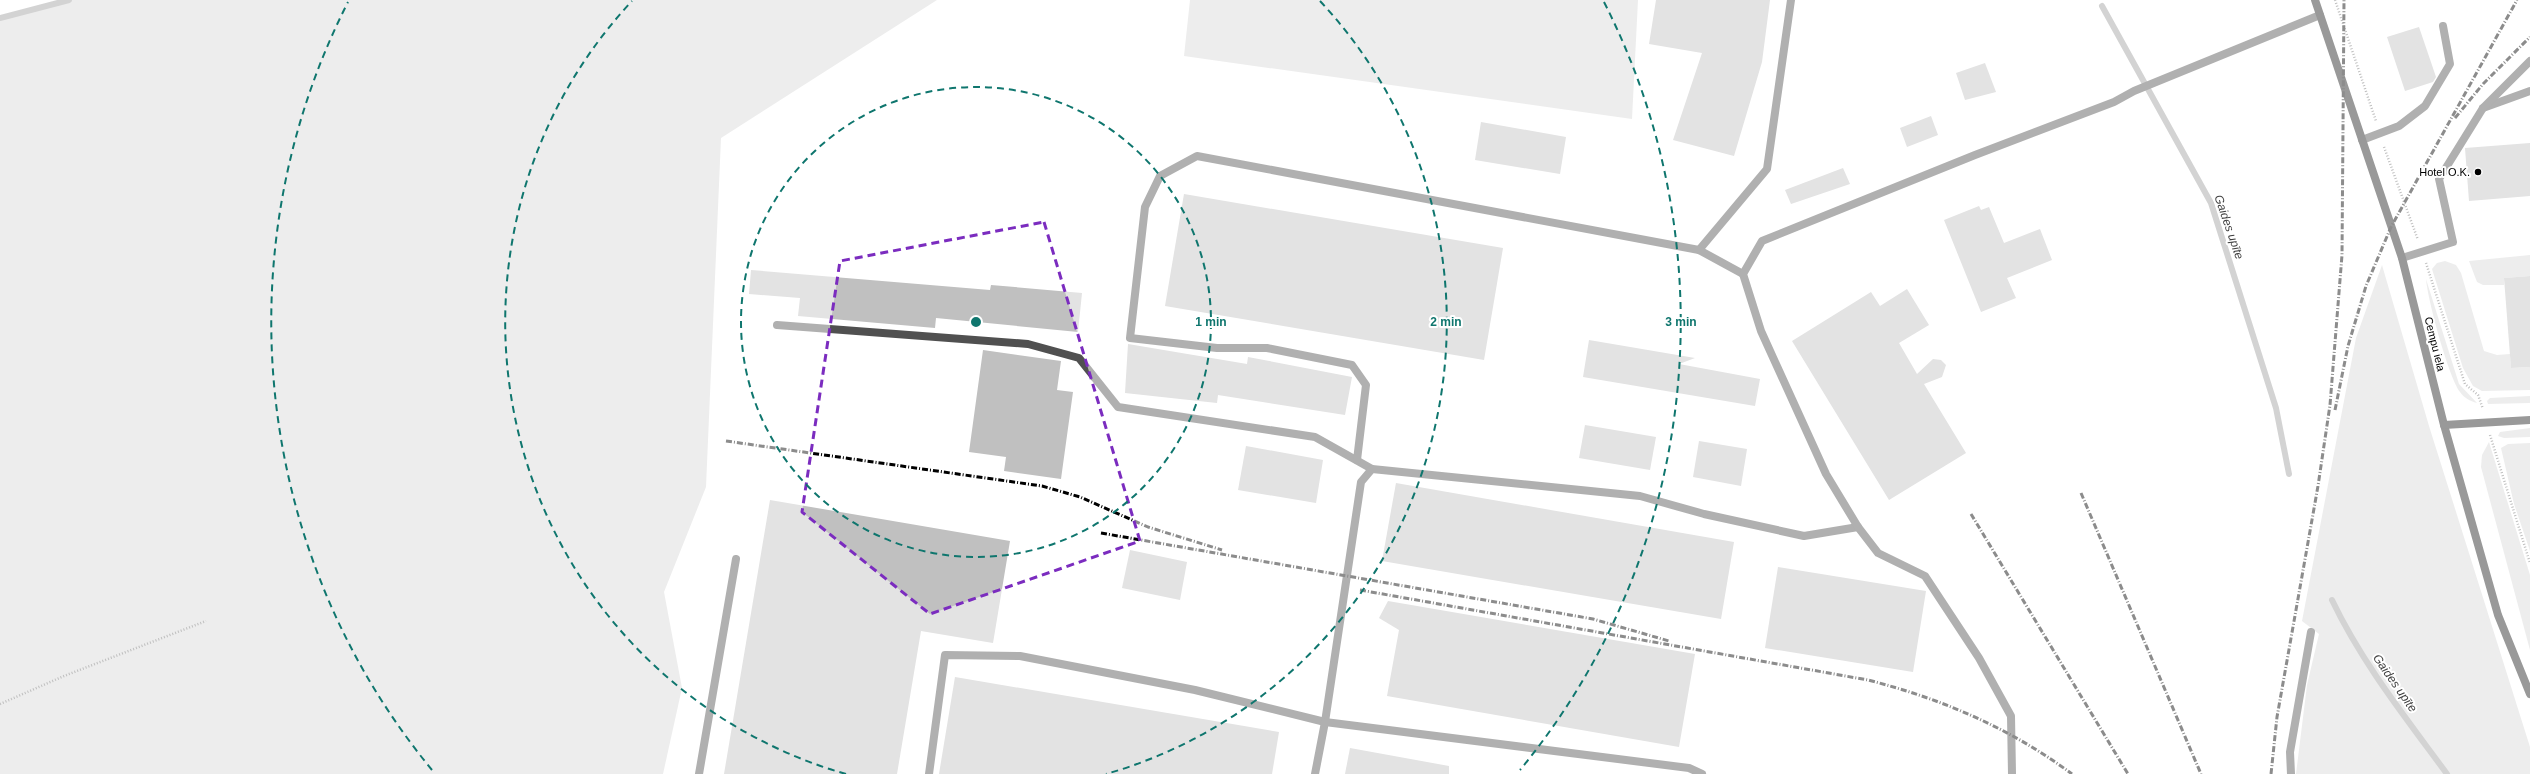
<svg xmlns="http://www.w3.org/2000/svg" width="2530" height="774" viewBox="0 0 2530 774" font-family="Helvetica,sans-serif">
  <rect width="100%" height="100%" fill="#fff"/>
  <!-- green -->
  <g fill="#d7d7d7">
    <path d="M71,0h866l-216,138 -15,349 -42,105 18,96 -19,86h-663v-754z"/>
    <path d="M1190,0h448l-6,119 -448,-63z"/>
    <path d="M2530,255v21l-26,2v7h-21l-6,-3 -8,-21z"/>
    <path d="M2445,261l11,4 5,8 23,78 13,4 13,-1 1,14 19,-1v23l-48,1 -9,-5 -10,-18 -31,-99 5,-6z"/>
    <path d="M2382,265l47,161 101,321v27h-234l11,-89 12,-51 -17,-13 54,-283z"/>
    <path d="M2426,279l33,105 18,19c-7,-2 -13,-5 -17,-11 -12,-17 -32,-91 -34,-113z"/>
    <path d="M2530,396v7l-42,1 -1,-3 3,-3z"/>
    <path d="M2530,428v9l-26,1 -6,-2 2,-4z"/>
    <path d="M2489,442l41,133v75l-49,-183 1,-12z"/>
    <path d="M2530,443v108l-16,-47 -13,-56 7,-4z"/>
  </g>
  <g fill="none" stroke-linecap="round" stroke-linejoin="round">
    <!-- stream -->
    <g stroke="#9e9e9e" stroke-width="6">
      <path d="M2102,6l109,197 65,205 13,66"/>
      <path d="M0,18l69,-18"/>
      <path d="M2332,600c30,63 74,118 115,174"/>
    </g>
  </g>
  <!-- building -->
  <g fill="#c0c0c0">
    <path d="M1656,0h114l-8,62 -28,94 -61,-16 29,-87 -53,-9z"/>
    <path d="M2419,27l17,50 -3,5 -28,9 -18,-54z"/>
    <path d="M1985,63l11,29 -31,8 -9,-27z"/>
    <path d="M1931,116l7,19 -31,12 -7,-19z"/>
    <path d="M1481,122l85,15 -6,37 -85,-14z"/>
    <path d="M2530,143v53l-61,5 -4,-53z"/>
    <path d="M1843,168l7,16 -59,20 -6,-14z"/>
    <path d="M1184,194l319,54 -19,112 -319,-54z"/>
    <path d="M1979,206l2,4 8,-3 15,36 36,-14 12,31 -45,18 9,20 -35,14 -37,-92z"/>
    <path d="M751,270l239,20 1,-5 91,8 -4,39 -142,-14 -1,10 -137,-12 2,-18 -51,-4z"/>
    <path d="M2530,276v91l-19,1 -7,-90z"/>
    <path d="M1907,289l22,36 -30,18 18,31 16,-15 8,1 5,5 -4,12 -18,7 42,69 -77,47 -97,-159 79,-49 9,14z"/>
    <path d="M1589,340l106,18 -16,6 81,15 -5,27 -172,-29z"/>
    <path d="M1128,344l119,20 1,-7 104,20 -7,38 -127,-20 -1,8 -92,-10z"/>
    <path d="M983,350l78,11 -4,29 16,2 -12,87 -57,-8 2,-14 -37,-5z"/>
    <path d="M1585,425l71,12 -6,33 -71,-12z"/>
    <path d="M1699,441l48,8 -6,37 -48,-9z"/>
    <path d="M1246,446l77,14 -7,43 -78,-13z"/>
    <path d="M1396,483l338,59 -13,77 -339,-58z"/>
    <path d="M770,500l240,41 -17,102 -72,-12 -24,143h-173z"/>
    <path d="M1130,550l57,12 -7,38 -58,-12z"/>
    <path d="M1778,567l148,24 -13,81 -148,-24z"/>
    <path d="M1388,601l307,53 -16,93 -292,-51 12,-66 -20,-12z"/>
    <path d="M955,677l324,55 -7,42h-333z"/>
    <path d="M1350,748l99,18v8h-104z"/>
  </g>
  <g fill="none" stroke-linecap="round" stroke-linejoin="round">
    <!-- path -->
    <g stroke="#727272" stroke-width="2.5" stroke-dasharray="1 2" stroke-linecap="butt">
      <path d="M2335,0l41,121"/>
      <path d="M2384,147l34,93"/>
      <path d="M2426,263l39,121 13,11 5,14"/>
      <path d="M2490,435l40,128"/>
      <path d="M0,704l64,-28 142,-55"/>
    </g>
    <!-- lane -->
    <g stroke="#505050" stroke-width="8">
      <path d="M2483,108l47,-17"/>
      <path d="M2362,140l37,-14 26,-20 25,-42 -7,-38"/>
      <path d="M1699,250l68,-81 24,-169"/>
      <path d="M777,325l251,19 51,14 39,49 197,30 57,32"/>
      <path d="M1357,460l9,-75 -14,-20 -85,-17h-50l-87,-10 15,-131 15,-31 37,-20 502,94 44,24"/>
      <path d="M699,774l37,-215"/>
      <path d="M929,774l16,-119 75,1 175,34 130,32 36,-240 11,-13 268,27 64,18 100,22 54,-9"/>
      <path d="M1315,774l10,-52 364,46 13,6"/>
      <path d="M2012,774l-1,-58 -32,-58 -54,-82 -47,-23 -20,-26 -32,-53 -65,-143 -18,-57 19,-33 213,-86 139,-53 20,-11 186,-76"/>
      <path d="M2291,774l-1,-22 21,-120"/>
    </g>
    <!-- street -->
    <path stroke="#505050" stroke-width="8" d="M2402,258l51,-16 -14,-63 44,-71 47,-47"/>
    <!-- secondary -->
    <g stroke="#1d1d1d" stroke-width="8">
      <path d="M2315,0l87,258 42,167 54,190 32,79"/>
      <path d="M2444,425l86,-5"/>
    </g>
    <!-- rail -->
    <g stroke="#000" stroke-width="3" stroke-dasharray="6 2 1 2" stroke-linecap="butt">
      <path d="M2455,118l28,-34 47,-47"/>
      <path d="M2335,410l13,-64 18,-60 25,-59 126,-227"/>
      <path d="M726,441l316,45 38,11 68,30 74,23"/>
      <path d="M2081,493l120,281"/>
      <path d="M1971,514l157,260"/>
      <path d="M1101,533l492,86 76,22"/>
      <path d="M1360,590l508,90c74,19 142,48 204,94"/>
      <path d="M2271,774l6,-57 41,-231 12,-81 12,-150 2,-255"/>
    </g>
  </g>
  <!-- marked area -->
  <path d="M0 0H2530V774H0ZM1044,222l96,319 -210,73 -128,-102 38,-251z" fill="#fff" fill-opacity=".55" fill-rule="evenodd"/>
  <path fill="none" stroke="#7b2cbf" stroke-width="3" stroke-dasharray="8 5" stroke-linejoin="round" d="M1044,222l96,319 -210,73 -128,-102 38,-251z"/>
  <!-- distance rings -->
  <g fill="none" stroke="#0f766e" stroke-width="2" stroke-dasharray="7 5">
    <circle cx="976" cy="322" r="235"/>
    <path d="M846 774A470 470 0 0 1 632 1M1320 1A470 470 0 0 1 1106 774"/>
    <path d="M432 770A705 705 0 0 1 348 2M1604 2A705 705 0 0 1 1520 770"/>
  </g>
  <!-- markers -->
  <circle fill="#000" stroke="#fff" stroke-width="1.5" cx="2478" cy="172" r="4"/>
  <g text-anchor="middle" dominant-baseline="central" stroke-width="4" stroke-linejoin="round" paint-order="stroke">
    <!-- poi labels -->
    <g font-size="11" fill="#000" stroke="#fff" text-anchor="end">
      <text x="2470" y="172">Hotel O.K.</text>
    </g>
    <!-- street labels -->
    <g font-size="11" fill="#000" stroke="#fff">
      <text transform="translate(2435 344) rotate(76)">Cempu iela</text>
    </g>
    <!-- water labels -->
    <g font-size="12" font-style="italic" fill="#3f3f3f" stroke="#fff">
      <text transform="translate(2229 227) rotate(71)">Gaides upīte</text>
      <text transform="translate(2395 683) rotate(55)">Gaides upīte</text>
    </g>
  </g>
  <circle cx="976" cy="322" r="6" fill="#0f766e" stroke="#fff" stroke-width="2"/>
  <g font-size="12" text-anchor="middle" font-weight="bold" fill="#0f766e" stroke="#fff" stroke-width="4" stroke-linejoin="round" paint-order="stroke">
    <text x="1211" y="326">1 min</text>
    <text x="1446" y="326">2 min</text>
    <text x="1681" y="326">3 min</text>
  </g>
</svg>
